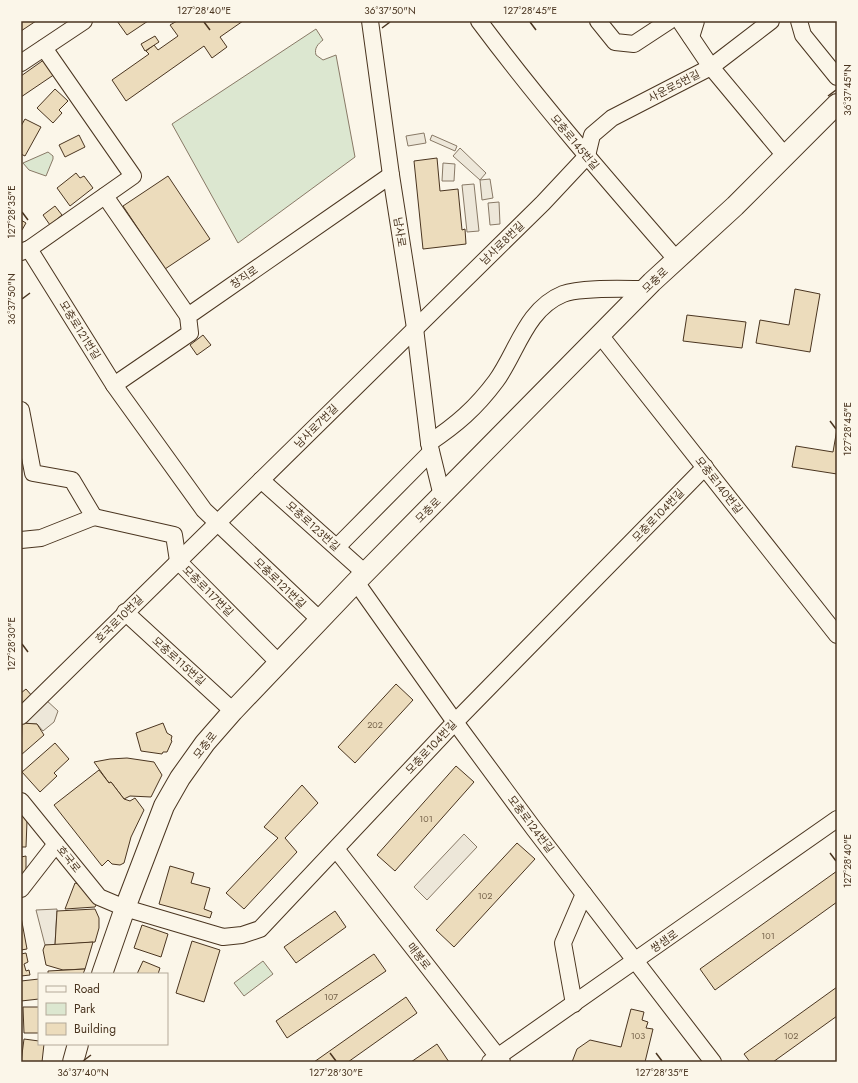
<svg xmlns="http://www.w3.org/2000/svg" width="858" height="1083" viewBox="0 0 858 1083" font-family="Jost,'Noto Sans KR',sans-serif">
  <rect width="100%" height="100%" fill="#fbf6e9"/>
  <!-- green -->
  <g fill="#dce7d0" stroke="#887966">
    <path d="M316,29l7,11c-5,4 -9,8 -7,15l7,5 13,-5 19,102 -117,86 -66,-119z"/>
    <path d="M48,152l5,4v3l-7,17 -17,-6 -6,-7z"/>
    <path d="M263,961l10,13 -29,22 -10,-13z"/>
  </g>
  <!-- parking -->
  <g fill="#ede7d9" stroke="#887966">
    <path d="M424,133l2,10 -18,3 -2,-10z"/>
    <path d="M432,135l25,11 -2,5 -25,-11z"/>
    <path d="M460,148l26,25 -6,7 10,-1 3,19 -11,2 -2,-20 -27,-24z"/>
    <path d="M443,163l12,1 -1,17h-12z"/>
    <path d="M474,184l5,47 -12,1 -5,-47z"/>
    <path d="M499,202l1,22 -10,1 -2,-22z"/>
    <path d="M45,699l13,12 -4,11 -11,9 -6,-7 -15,-1z"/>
    <path d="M464,834l13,13 -50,53 -13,-13z"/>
    <path d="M57,909l-2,36h-10l-9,-35z"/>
  </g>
  <!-- building -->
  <g fill="#ecdcbc" stroke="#4a3520">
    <path d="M21,21h15l-15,10z"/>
    <path d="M117,21h31l-21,14z"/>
    <path d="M177,21h66l-23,16 7,10 -15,11 -8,-12 -78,55 -14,-21 37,-26 -3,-3 8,-6 4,5 20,-14 -8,-11z"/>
    <path d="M155,36l4,6 -14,9 -4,-7z"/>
    <path d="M45,59l10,15 -34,23v-21z"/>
    <path d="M55,89l13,12 -9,9 3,3 -9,10 -16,-15z"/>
    <path d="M25,119l16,8 -16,29 -4,-2v-28z"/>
    <path d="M79,135l6,12 -20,10 -6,-12z"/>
    <path d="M437,158l3,33 18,-2 4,41 3,-1 1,15 -43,5 -9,-88z"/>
    <path d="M76,173l4,5 4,-2 9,12 -23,18 -13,-18z"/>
    <path d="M168,176l42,63 -45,30 -42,-63z"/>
    <path d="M55,206l7,9 -12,10 -7,-10z"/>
    <path d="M21,220l5,3 -4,7 -1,-1z"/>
    <path d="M795,289l25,5 -10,58 -54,-9 4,-23 29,5z"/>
    <path d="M687,315l59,7 -4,26 -59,-7z"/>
    <path d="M203,335l8,10 -14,10 -7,-10z"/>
    <path d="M837,429v45l-45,-7 4,-21 37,6z"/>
    <path d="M396,684l17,16 -58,63 -17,-16z"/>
    <path d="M26,689l7,8 -12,11v-15z"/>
    <path d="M22,723l15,1 7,11 -23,20z"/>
    <path d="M163,723l4,10 5,3 -1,4 1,1 -5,11h-4l-1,2 -21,-3 -5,-18z"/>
    <path d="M55,743l14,16 -15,14 3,3 -17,16 -18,-20z"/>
    <path d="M127,758l27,4 8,13 -11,22 -21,-1 -6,3 -13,-17 -2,1 -15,-21 16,-3z"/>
    <path d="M456,766l18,16 -79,89 -18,-16z"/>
    <path d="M99,770l10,13 2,-1 13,17 6,2 5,-3 9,12 -13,27 -7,26 -4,2 -8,-1 -4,-4 -6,6 -48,-61z"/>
    <path d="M302,785l16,18 -33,35 12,14 -53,57 -18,-16 52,-55 -14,-11z"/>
    <path d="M21,815l6,6 -1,26h-5z"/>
    <path d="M517,843l18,16 -81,88 -18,-17z"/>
    <path d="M26,856v15l-5,7v-21z"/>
    <path d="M170,866l24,7 -3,10 19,5 -6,21 8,3 -2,6 -51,-14z"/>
    <path d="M837,871v31l-122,88 -15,-21z"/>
    <path d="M75,883l5,1 16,21 -1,2 -30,2z"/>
    <path d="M95,909l4,9v10l-4,14 -40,3 2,-34z"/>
    <path d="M335,911l11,16 -50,36 -12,-16z"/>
    <path d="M21,917l6,32 -6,1z"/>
    <path d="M142,925l26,9 -7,23 -27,-9z"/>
    <path d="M192,941l28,9 -16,52 -28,-9z"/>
    <path d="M93,942l-8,27 -22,1 -17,-5 -3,-15 2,-5z"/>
    <path d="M26,953l2,9 -4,2 2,7 3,-1 1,5 -9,1v-22z"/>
    <path d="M374,954l12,17 -99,67 -11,-17z"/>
    <path d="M143,961l17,7 -2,6h-21z"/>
    <path d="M85,969l-2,5h-35v-3z"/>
    <path d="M39,979v20l-18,2v-20z"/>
    <path d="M837,987v29l-64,46h-23l-6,-8z"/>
    <path d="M406,997l11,16 -69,49h-34z"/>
    <path d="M23,1007h16v26h-15z"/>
    <path d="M631,1009l13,3 -2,8 6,2 -2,6 7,1 -8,33h-73l5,-13 13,-9 31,7z"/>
    <path d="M24,1039l15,2v3h5l-2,18h-21z"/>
    <path d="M437,1044l12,18h-38z"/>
  </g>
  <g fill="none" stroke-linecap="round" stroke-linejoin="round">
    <defs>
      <g id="minor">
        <path d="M370,21l21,154 24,153 14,115 13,53"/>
        <path d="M479,21c62,83 129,160 197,238"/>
        <path d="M598,21l17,21 19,2 35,-23"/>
        <path d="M680,21l31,46 75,90"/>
        <path d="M799,21l4,14 34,42"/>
        <path d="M691,37l5,-16"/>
        <path d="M21,63l63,-42"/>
        <path d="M105,196l83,120"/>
        <path d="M29,249l85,136 90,125 116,110"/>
        <path d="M21,252l8,-3 104,-73 -89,-128"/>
        <path d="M600,335l237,300"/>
        <path d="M114,385l76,-52 -2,-17 203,-141"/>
        <path d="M21,410l12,63 39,7 22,37 -53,21 -20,2"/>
        <path d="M429,443c27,-18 47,-35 67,-62 21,-29 30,-72 67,-87 18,-7 62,-5 82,-5"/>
        <path d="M261,480l104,93"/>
        <path d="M94,517l80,18 4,26 101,102"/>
        <path d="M337,547l94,-95"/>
        <path d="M356,582l99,140 79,107 179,233"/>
        <path d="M125,612l108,99"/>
        <path d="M21,716l522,-513 44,-47 5,-21 20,-17 99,-51 60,-46"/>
        <path d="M21,801l78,96 26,11 98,29 19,-2 18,-6 195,-207 250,-255"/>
        <path d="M336,849l166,213"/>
        <path d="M21,889l35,-45"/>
        <path d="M574,1004l-11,-61 21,-49"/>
        <path d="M490,1062l347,-243"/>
      </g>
      <g id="major">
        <path d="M102,974l23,-66 39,-102 16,-28 25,-35 28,-32 123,-129 296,-300 83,-76 102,-102"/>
        <path d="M73,1062l5,-18"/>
      </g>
    </defs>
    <!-- minor casing -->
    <use href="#minor" stroke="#4a3520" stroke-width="18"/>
    <!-- major casing -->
    <use href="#major" stroke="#4a3520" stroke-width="22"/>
    <!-- minor -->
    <use href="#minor" stroke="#fbf6e9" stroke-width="16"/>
    <!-- major -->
    <use href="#major" stroke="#fbf6e9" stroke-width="20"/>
  </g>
  <!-- ticks -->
  <path fill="none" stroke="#4a3520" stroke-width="1.5" d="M204,22l6,8M530,22l6,8M382,28l8,-6M828,96l8,-6M22,212l6,8M22,299l8,-6M830,421l6,8M22,644l6,8M830,853l6,8M330,1053l6,8M656,1053l6,8M83,1061l8,-6"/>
  <g text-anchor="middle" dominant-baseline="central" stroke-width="3" stroke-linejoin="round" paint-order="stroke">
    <!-- number labels -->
    <g font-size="9" fill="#725f47">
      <text x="375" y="724">202</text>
      <text x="426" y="818">101</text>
      <text x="485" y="895">102</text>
      <text x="768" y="935">101</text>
      <text x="331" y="996">107</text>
      <text x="638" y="1035">103</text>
      <text x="791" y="1035">102</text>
    </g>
    <!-- street labels -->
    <g font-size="11" fill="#4a3520" stroke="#fbf6e9">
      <text transform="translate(674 86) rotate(-27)">사운로5번길</text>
      <text transform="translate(575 142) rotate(50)">모충로145번길</text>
      <text transform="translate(400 232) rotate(81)">남사로</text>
      <text transform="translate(502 243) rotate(-44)">남사로8번길</text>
      <text transform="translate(244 277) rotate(-35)">창직로</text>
      <text transform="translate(655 280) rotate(-44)">모충로</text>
      <text transform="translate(80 330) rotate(58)">모충로121번길</text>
      <text transform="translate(316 426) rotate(-45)">남사로7번길</text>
      <text transform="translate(719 485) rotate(52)">모충로140번길</text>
      <text transform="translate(428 510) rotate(-45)">모충로</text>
      <text transform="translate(658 515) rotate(-46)">모충로104번길</text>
      <text transform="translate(313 526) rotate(42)">모충로123번길</text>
      <text transform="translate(280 583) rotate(44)">모충로121번길</text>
      <text transform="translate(208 591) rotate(45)">모충로117번길</text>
      <text transform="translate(119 619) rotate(-45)">호국로10번길</text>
      <text transform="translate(179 661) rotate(42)">모충로115번길</text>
      <text transform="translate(205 745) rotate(-52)">모충로</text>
      <text transform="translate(431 747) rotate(-47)">모충로104번길</text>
      <text transform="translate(531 824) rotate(53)">모충로124번길</text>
      <text transform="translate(69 859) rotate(51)">호국로</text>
      <text transform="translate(664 941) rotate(-35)">쌍샘로</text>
      <text transform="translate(419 956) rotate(52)">매봉로</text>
    </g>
  </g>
  <!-- border -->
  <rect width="858" height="1083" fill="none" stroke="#fbf6e9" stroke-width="44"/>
  <!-- legend -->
  <rect x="38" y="973" width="130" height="72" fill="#fbf6e9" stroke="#b4a999"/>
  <rect x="46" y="986" width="20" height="6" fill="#fbf6e9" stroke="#b4a999"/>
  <text x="74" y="993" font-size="12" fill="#4a3520">Road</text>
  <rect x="46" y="1003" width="20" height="12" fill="#dce7d0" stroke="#b4a999"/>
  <text x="74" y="1013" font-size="12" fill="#4a3520">Park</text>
  <rect x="46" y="1023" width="20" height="12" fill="#ecdcbc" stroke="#b4a999"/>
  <text x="74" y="1033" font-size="12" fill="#4a3520">Building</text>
  <rect x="22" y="22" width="814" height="1039" fill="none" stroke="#4a3520" stroke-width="1.5"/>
  <g font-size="10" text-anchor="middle" fill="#4a3520">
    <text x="204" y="14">127°28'40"E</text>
    <text x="390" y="14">36°37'50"N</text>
    <text x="530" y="14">127°28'45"E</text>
    <text transform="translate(847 90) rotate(-90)" y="4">36°37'45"N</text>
    <text transform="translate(11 212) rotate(-90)" y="4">127°28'35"E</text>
    <text transform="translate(11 299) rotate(-90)" y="4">36°37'50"N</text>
    <text transform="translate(847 429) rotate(-90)" y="4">127°28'45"E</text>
    <text transform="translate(11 644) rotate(-90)" y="4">127°28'30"E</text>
    <text transform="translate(847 861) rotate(-90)" y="4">127°28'40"E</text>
    <text x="83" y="1076">36°37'40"N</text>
    <text x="336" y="1076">127°28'30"E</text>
    <text x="662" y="1076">127°28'35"E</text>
  </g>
</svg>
